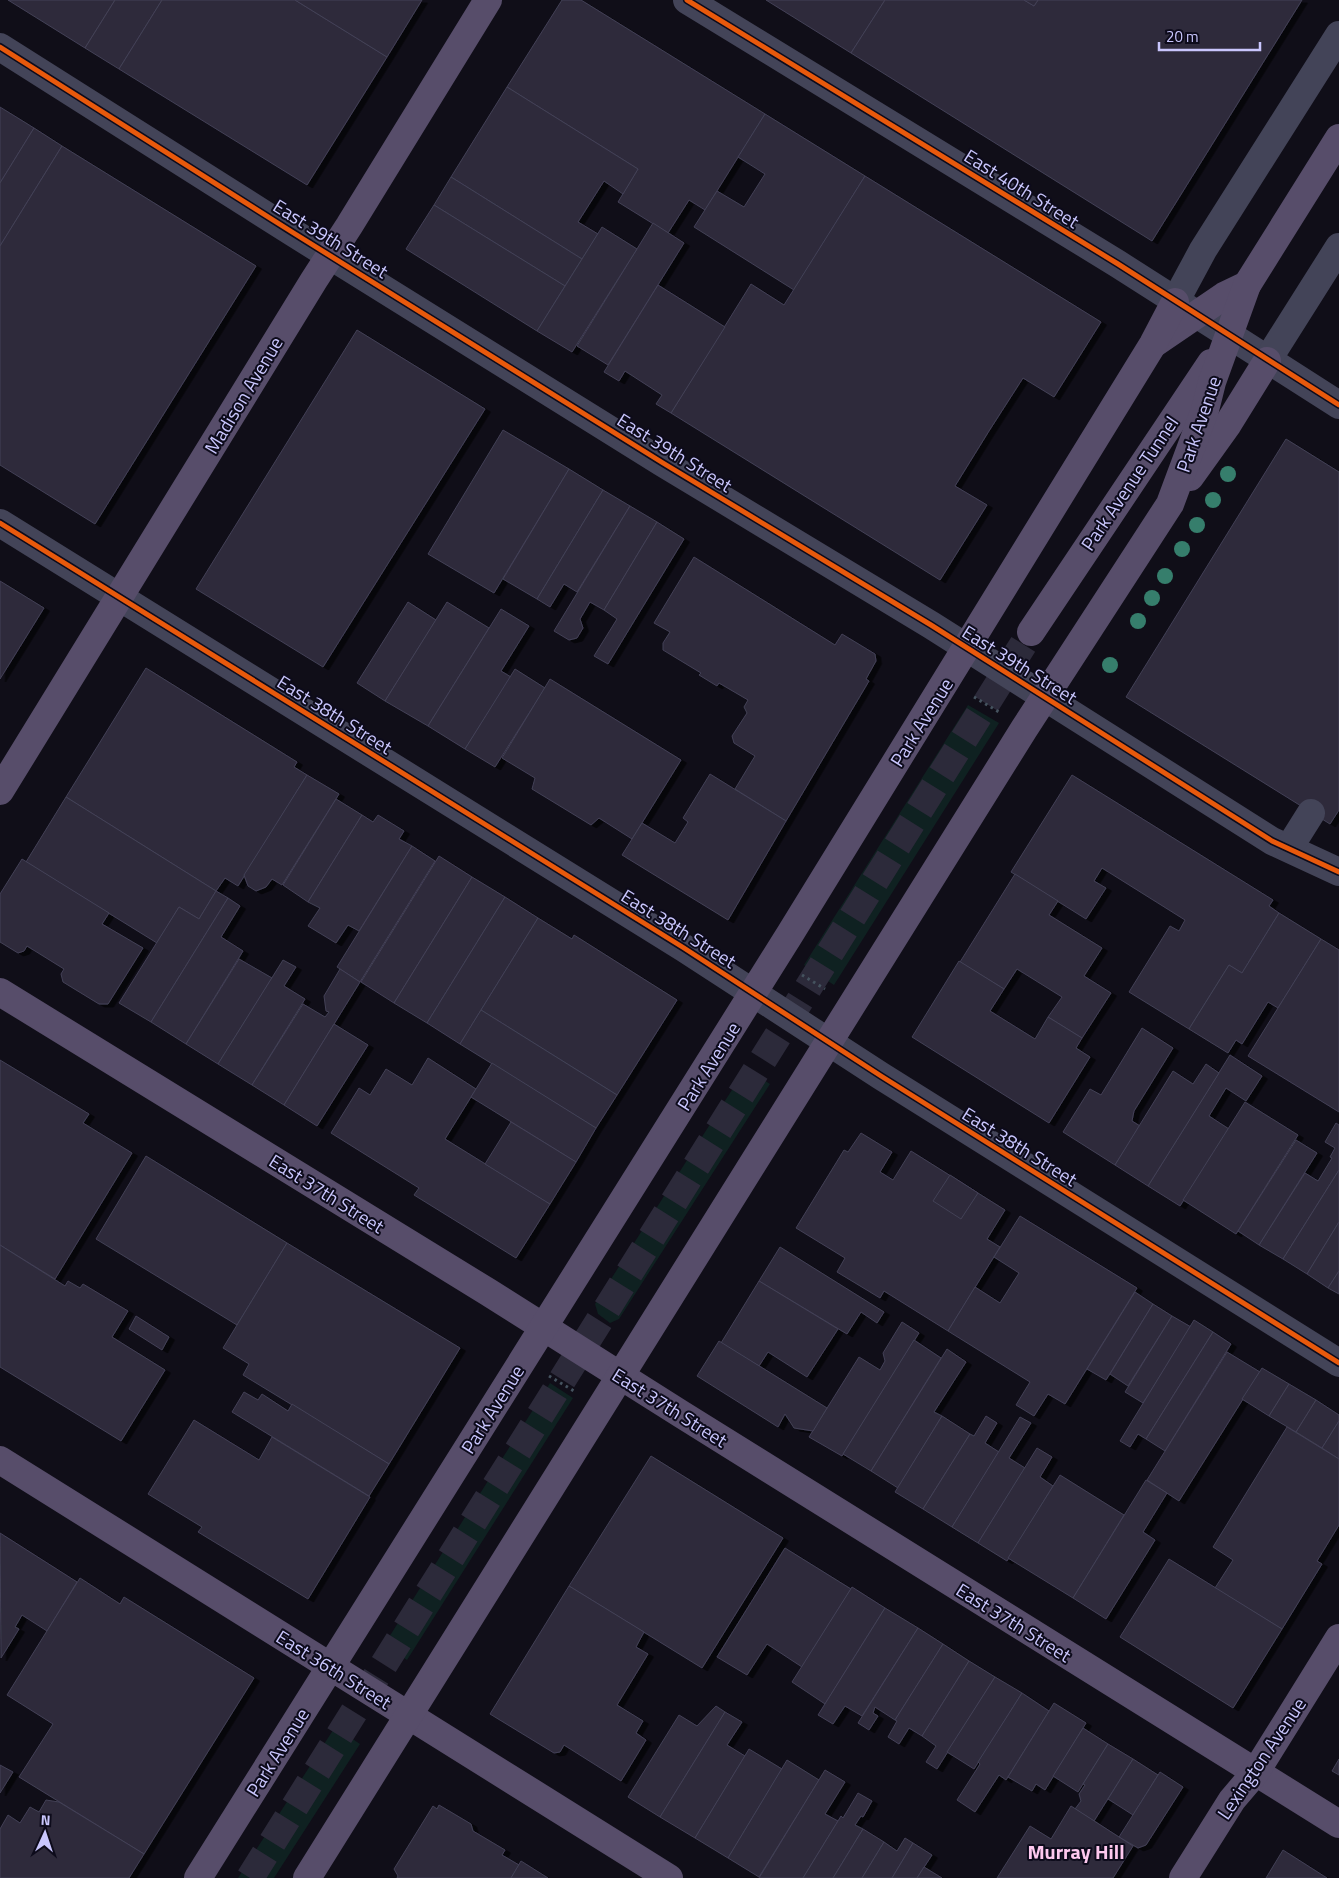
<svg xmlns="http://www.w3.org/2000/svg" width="1339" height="1878" viewBox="0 0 1339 1878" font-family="'Titillium Web',sans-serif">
  <defs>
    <filter id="shadow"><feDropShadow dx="5.5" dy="3" stdDeviation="0" flood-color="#0009"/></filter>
  </defs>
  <rect width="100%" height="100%" fill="#100e18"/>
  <!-- green -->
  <g fill="#0f2121">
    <path d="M968,705l31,18 -165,262 -30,-20z"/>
    <path d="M746,1068l24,16 -151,235 -9,4 -12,-9 -3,-10z"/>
    <path d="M550,1383l23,15 -166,262 -23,-15z"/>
    <path d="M335,1727l25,17 -86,134h-36z"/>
  </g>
  <!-- building -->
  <g fill="#2d2b3b" stroke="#434056" filter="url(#shadow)">
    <path d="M8,0h107l-30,48z"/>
    <path d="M115,0h47l-43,69 -34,-21z"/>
    <path d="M162,0h133l92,57 -80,128 -188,-116z"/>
    <path d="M295,0h127l-35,57z"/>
    <path d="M562,0h19l184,114 -60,96 -16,-10 -21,33 -50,-31 20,-33 -131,-82z"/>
    <path d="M766,0h119l-34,53z"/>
    <path d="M885,0h139l10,6 4,-6h264l-150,241 -301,-188z"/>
    <path d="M1024,0h14l-4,6z"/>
    <path d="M507,87l131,82 -15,25 -19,-13 -26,41 20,12 -16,25 -131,-82z"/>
    <path d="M0,107l34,21 -34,55z"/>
    <path d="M765,114l100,62 -71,114 -100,-63 23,-36 27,16 21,-33 -27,-17z"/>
    <path d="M34,128l28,18 -62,100v-63z"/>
    <path d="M62,146l194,120 -161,258 -95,-59v-219z"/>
    <path d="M865,176l236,146 -47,75 -31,-19 -34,53 -34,55 32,19 -47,75 -269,-167 80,-129 33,21z"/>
    <path d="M451,177l131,82 -17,27 -131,-81z"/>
    <path d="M434,205l131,81 -28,45 -131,-82z"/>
    <path d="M653,223l31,20 -76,122 -31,-19z"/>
    <path d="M602,227l35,22 -65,103 -35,-21z"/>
    <path d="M658,285l67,42 -54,86 -15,-9 6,-9 -37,-24 -6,10 -15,-9z"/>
    <path d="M357,330l128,79 -162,258 -127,-78z"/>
    <path d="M503,430l66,39 -75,124 -66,-39z"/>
    <path d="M1286,439l53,33v338l-9,14 -204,-127z"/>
    <path d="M569,469l34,21 -66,109 -34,-20z"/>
    <path d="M603,490l27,16 -53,86 -13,-8 -14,23 -13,-8z"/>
    <path d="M630,506l27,16 -53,88 -14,-8 -10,17 3,9 -6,10 -8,2 -15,-9z"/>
    <path d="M657,522l27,17 -76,125 -14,-8 23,-37 -13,-9z"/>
    <path d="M694,557l141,88 7,-11 33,20 1,7 -10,18 3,2 -83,140 -51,-32 20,-33 -21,-13 -2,-7 15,-23 -3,-6 4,-7 -29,-17 -2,3 -18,-11 2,-2 -38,-23v-7l7,-11 -16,-9z"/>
    <path d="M0,581l44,27 -44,71z"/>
    <path d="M408,602l28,18 -51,81 -28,-18z"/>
    <path d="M447,602l42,26 -61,98 -43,-25z"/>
    <path d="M501,609l28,17 -28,45 10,6 -46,72 -37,-23z"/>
    <path d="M146,668l151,94 -3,5 13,8 -69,111 -13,-8 -9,13 -150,-94z"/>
    <path d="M515,669l30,19 -50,79 -30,-18z"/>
    <path d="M550,679l131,81 -49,79 -33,-21 -8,7 -59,-36 3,-11 -33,-20z"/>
    <path d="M710,774l76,47 -58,99 -106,-65 20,-32 33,20 13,-21 -5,-4z"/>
    <path d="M307,775l32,19 -57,91 -10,-6 -6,8 -10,4 -8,-5 -4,-11z"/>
    <path d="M1072,775l201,125 -4,6 10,7 -37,60 -13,-8 -40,64 -60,-37 41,-66 9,5 6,-11 -83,-52 -8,13 12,7 -20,31 -75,-47z"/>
    <path d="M66,797l150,94 -17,28 -20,-12 -22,36 -131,-81z"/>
    <path d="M336,799l26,16 -54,87 -25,-17z"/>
    <path d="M362,815l11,7 5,-7 26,16 -5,8 13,7 -53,85 -11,-6 -12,18 -28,-17 12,-18 -12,-6z"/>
    <path d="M412,846l23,15 -75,121 -23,-15z"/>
    <path d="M439,856l33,21 -78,126 -33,-21z"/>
    <path d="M22,859l87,54 -7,11 41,24 -35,56h-9l-36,-22 -2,-8 3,-5 -37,-23 -3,5 -6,2 -18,-11v-48z"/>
    <path d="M1015,874l43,27 -9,14 53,33 -18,28 27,17 -29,45 -34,-21 14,-20 -45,-28 -13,20 -44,-27z"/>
    <path d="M472,877l33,20 -78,126 -33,-20z"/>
    <path d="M216,891l12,7 -77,124 -32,-19 60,-96 20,12z"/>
    <path d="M505,897l33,21 -78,126 -33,-21z"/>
    <path d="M228,898l12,8 -19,31 22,14 -57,93 -35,-22z"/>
    <path d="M1279,913l42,26 -43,69 -10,-6 -26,42 -6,-4 -8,13 -39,-24 40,-64 13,8z"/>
    <path d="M538,918l34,21 2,-4 103,65 -60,95 -136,-85z"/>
    <path d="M1321,939l18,11v162l-91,-56z"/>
    <path d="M239,959l33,19 -54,86 -32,-20z"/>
    <path d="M283,960l13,7 -12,19 21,13 -53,86 -34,-21z"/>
    <path d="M959,961l45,28 -14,22 45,28 13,-22 34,21 -6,10 14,9 -41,66 -137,-86z"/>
    <path d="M340,969l20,13 -76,123 -32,-20 51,-81 22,13 4,-5 -3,-1 -2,-15z"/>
    <path d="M481,1010l136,85 -21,33 -136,-84z"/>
    <path d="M334,1024l34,21 -51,81 -33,-21z"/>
    <path d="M1142,1028l31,20 -39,63 -2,10 8,5 -25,39 -52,-33 27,-43 11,6z"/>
    <path d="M1230,1055l32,21 -16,25 -20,-13 -17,28 20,13 -49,77 -32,-20z"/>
    <path d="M428,1058l48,31 -31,50 105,65 -34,54 -102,-63 5,-7 -88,-55 28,-45 11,7 16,-26 26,16z"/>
    <path d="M0,1060l89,54 -6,9 49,30 -77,126 -55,-34z"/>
    <path d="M492,1063l104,65 -20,34 -105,-65z"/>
    <path d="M1206,1064l13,9 -71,113 -33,-21 58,-94 20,13z"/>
    <path d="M1245,1102l53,33 -62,99 -53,-34z"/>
    <path d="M511,1122l65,40 -26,42 -65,-40z"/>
    <path d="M1336,1123l3,2v45l-56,89 -24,-14 46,-72 13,8 14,-23 -2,-1 5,-9 -10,-6z"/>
    <path d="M861,1133l31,19 -12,20 13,8 18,-29 94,59 -18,29 13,8 -52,84 -64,-40 -4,7 -43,-26 8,-14 -49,-30 48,-78 4,2z"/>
    <path d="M1296,1140l21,13 -58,92 -21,-14z"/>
    <path d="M146,1156l141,87 -50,82 -141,-86z"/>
    <path d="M1339,1170v52l-32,52 -24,-15z"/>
    <path d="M950,1175l28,18 -17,26 -28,-18z"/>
    <path d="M1020,1216l117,72 -72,116 -17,-10 -14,22 -18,-11 14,-23 -82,-51 27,-44 25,16 19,-30 -25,-16z"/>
    <path d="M1339,1222v49l-11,17 -21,-14z"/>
    <path d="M287,1243l173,105 -71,116 -146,-89 6,-11 -26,-16z"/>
    <path d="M0,1245l65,41 3,-5 12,7 3,-4 45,27 -16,26 53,33 -44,71 -121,-74z"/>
    <path d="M780,1247l104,65 -7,11 -16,-11 -14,22 -88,-53z"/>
    <path d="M1339,1271v23l-11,-6z"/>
    <path d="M759,1281l79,48 -31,48 -39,-25 -9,14 -38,-23z"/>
    <path d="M1135,1292l18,12 -47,76 -19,-11z"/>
    <path d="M1153,1304l19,12 -44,70 -18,-12z"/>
    <path d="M136,1316l33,21 -7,13 -33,-21z"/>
    <path d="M1172,1316l19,11 -48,76 -18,-11z"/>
    <path d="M1194,1320l19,12 -67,107 -8,-5 -8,13 -10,-6z"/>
    <path d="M902,1322l17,11 -77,123 -33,-19 50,-80 21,13 5,-9 -2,-8z"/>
    <path d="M1213,1332l18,12 -66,107 -19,-12z"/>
    <path d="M914,1340l27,18 -70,113 -28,-17z"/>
    <path d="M719,1341l108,67 -14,23 -19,-3 -9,-14 -7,13 -81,-51z"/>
    <path d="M947,1349l19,13 -32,50 8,4 -44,72 -27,-17z"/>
    <path d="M1227,1352l33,20 -81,129 -32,-21z"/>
    <path d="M1262,1368l27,16 -20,32 -27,-17z"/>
    <path d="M1289,1384l27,16 -20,32 -27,-16z"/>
    <path d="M244,1392l14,8 4,-6 26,17 4,-7 97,60 -20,32 -137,-84z"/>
    <path d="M1316,1400l23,15v6l-17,27 -26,-16z"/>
    <path d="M942,1416l28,18 -47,75 -28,-17z"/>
    <path d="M986,1416l11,7 -12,20 14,9 -47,75 -29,-18 47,-75 4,2z"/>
    <path d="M1020,1417l11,6 -22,35 16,10 -47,75 -26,-16z"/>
    <path d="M194,1420l65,40 13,-23 98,60 -62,102 -110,-67 4,-5 -54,-33z"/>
    <path d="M1339,1421v38l-17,-11z"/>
    <path d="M1287,1427l52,32v66l-22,36 5,3 -40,65 -67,-41 18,-28 -20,-13z"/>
    <path d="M1037,1448l15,9 -12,20 13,9 -46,75 -29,-18z"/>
    <path d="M651,1456l132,82 -81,130 -133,-82z"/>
    <path d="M1060,1475l64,40 -51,83 -65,-40z"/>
    <path d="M1146,1480l21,13 -24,39 12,8 -49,79 -33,-21z"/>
    <path d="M0,1533l77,49 -30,49 -25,-16 -7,12 4,2 -18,29z"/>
    <path d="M785,1548l66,41 -49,78 -35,-23 -20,31 -30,-18z"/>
    <path d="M1169,1559l113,70 -49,79 -113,-71z"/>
    <path d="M80,1578l40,26 4,-7 130,81 -110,176 -125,-77 34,-53 -46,-29z"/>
    <path d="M569,1586l75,46 -8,15 12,7 -31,51 26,16 -7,12 10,7 -25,41 -57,-36 -4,7 -6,1 -64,-39z"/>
    <path d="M852,1587l33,21 -60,96 -33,-22z"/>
    <path d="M885,1608l33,20 -56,88 -17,-10 -12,18 -15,-9z"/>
    <path d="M918,1628l25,16 -48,76 -20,-13 -2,6 5,3 -9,14 -11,-7z"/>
    <path d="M943,1644l26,17 -47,75 -13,-8 -10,16 -11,-7 9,-16 -2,-1z"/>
    <path d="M969,1661l26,16 -58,92 -11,-7 10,-16 -14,-10z"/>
    <path d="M995,1677l27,16 -48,76 -27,-17z"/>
    <path d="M1022,1693l27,18 -43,69 -7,-5 -24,37 -18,-12 23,-36 -2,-2z"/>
    <path d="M1054,1703l32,20 -41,67 -9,-6 -4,7 -24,-14z"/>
    <path d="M716,1706l9,6 -65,105 -32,-20 51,-82 18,11z"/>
    <path d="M725,1712l17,10 -15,23 18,11 -50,82 -35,-21z"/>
    <path d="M1083,1728l25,16 -30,48 -25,-16z"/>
    <path d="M1108,1744l25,15 -39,62 -19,-12 6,-8 -2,-7 6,-9 -2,-1z"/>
    <path d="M749,1749l33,20 -54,89 -33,-20z"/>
    <path d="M1133,1759l25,16 -25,40 -25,-16z"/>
    <path d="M1339,1759v16l-7,-4z"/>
    <path d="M787,1760l32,20 -60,97 -31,-19z"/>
    <path d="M0,1765l13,7 -13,21z"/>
    <path d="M825,1770l20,12 -20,32 13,7 -35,57h-44z"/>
    <path d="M1160,1772l23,15 -37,58 -8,3 -19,-11z"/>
    <path d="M858,1793l14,8 -9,16 -2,-1 -6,9 8,4 -30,49h-30l38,-62 2,2z"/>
    <path d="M46,1800l13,2 85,52 -15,24h-129v-49l8,-14 12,8 10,-16 9,5z"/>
    <path d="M439,1805l32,19 2,7 32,19 -3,5 17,10 -8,13h-114l1,-2 -4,-7 39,-63 4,3z"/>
    <path d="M1071,1806l62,40 -20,32h-116l33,-52 21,13z"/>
    <path d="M863,1829l21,13 -22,36h-29z"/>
    <path d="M905,1838l8,5 -21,35h-30l22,-36 13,9z"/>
    <path d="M913,1843l19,12 -15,23h-25z"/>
    <path d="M1283,1850l44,28h-61z"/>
    <path d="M521,1861l27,17h-37z"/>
    <path d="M924,1867l18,11h-25z"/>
  </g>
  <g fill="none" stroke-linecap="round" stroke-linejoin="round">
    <!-- major-tunnel -->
    <path stroke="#2c2a3a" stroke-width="28" stroke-dasharray="28 14" stroke-linecap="butt" d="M250,1878l781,-1246"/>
    <!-- path -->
    <g stroke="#45535f" stroke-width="3" stroke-dasharray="2.5 4" stroke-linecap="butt">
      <path d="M974,697l25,15"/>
      <path d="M802,975l23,14"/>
      <path d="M549,1376l25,15"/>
    </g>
    <!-- minor -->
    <g stroke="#434458" stroke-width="28">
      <path d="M687,0l431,264 221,141"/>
      <path d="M0,47l292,185 371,231 268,162 341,216 67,31"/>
      <path d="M1175,302l28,-52 136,-215"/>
      <path d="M1267,361l72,-114"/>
      <path d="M0,523l684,425 197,128 458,287"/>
      <path d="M1289,848l22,-35"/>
    </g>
    <!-- major -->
    <g stroke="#574d6a" stroke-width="28">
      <path d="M1155,343l69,-47 23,-11"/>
      <path d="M1190,477l38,-53 39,-63"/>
      <path d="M1031,632l180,-269"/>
      <path d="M0,791l314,-511 35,-54 139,-226"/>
      <path d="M0,992l488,300 193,122 658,410"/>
      <path d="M0,1460l669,418"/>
      <path d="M198,1878l592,-944 363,-590 22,-42"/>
      <path d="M307,1878l717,-1149 146,-225 35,-94 7,-28 35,-97 92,-147"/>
      <path d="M1183,1878l49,-78 23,-27 84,-135"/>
    </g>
    <defs>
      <g id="cycleway">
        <path d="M687,0l431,264 221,141"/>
        <path d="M0,47l292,185 371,231 268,162 341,216 67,31"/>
        <path d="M0,523l684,425 197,128 458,287"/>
      </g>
    </defs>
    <!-- cycleway casing -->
    <use href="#cycleway" stroke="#0d0b1b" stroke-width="8"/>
    <!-- cycleway -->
    <use href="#cycleway" stroke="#e8590c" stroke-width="5"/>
  </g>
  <!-- trees -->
  <g fill="#367e6c">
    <circle cx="1228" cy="474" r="8"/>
    <circle cx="1213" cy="500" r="8"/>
    <circle cx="1197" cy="525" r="8"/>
    <circle cx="1182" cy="549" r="8"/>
    <circle cx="1165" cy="576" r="8"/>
    <circle cx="1152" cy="598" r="8"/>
    <circle cx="1138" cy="621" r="8"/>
    <circle cx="1110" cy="665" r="8"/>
  </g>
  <g text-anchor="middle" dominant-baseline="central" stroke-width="4" stroke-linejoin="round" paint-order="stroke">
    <!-- street labels -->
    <g font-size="19" fill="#c9c6fd" stroke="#0d0b1b">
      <text transform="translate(1022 188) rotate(32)">East 40th Street</text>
      <text transform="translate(331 238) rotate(32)">East 39th Street</text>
      <text transform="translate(243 395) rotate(-59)">Madison Avenue</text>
      <text transform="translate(1198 424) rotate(-71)">Park Avenue</text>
      <text transform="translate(675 452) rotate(32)">East 39th Street</text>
      <text transform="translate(1129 483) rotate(-56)">Park Avenue Tunnel</text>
      <text transform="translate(1020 664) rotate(32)">East 39th Street</text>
      <text transform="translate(335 714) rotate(32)">East 38th Street</text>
      <text transform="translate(921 722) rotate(-58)">Park Avenue</text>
      <text transform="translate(679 928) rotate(32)">East 38th Street</text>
      <text transform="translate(708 1066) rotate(-58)">Park Avenue</text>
      <text transform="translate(1020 1146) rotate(32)">East 38th Street</text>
      <text transform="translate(327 1193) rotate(32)">East 37th Street</text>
      <text transform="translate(670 1407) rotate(32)">East 37th Street</text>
      <text transform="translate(492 1409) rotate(-58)">Park Avenue</text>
      <text transform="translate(1014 1622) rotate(32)">East 37th Street</text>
      <text transform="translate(334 1669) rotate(32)">East 36th Street</text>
      <text transform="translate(277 1752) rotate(-58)">Park Avenue</text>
      <text transform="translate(1261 1758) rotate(-56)">Lexington Avenue</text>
    </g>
    <!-- neighbourhood labels -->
    <g font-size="20" font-weight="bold" fill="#fdc8ee" stroke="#0d0b1b">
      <text x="1076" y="1851">Murray Hill</text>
    </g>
  </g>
  <!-- north arrow -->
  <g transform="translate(45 1833) rotate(3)" stroke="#0d0b1b" stroke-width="4" paint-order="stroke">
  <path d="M0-4L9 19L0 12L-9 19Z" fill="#c9c6fd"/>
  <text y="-8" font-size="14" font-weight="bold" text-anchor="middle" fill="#c9c6fd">N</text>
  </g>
  <!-- scale -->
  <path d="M1159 42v8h101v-8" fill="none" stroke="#c9c6fd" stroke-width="2.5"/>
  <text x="1166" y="42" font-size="15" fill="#c9c6fd" stroke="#0d0b1b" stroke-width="4" paint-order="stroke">20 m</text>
</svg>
